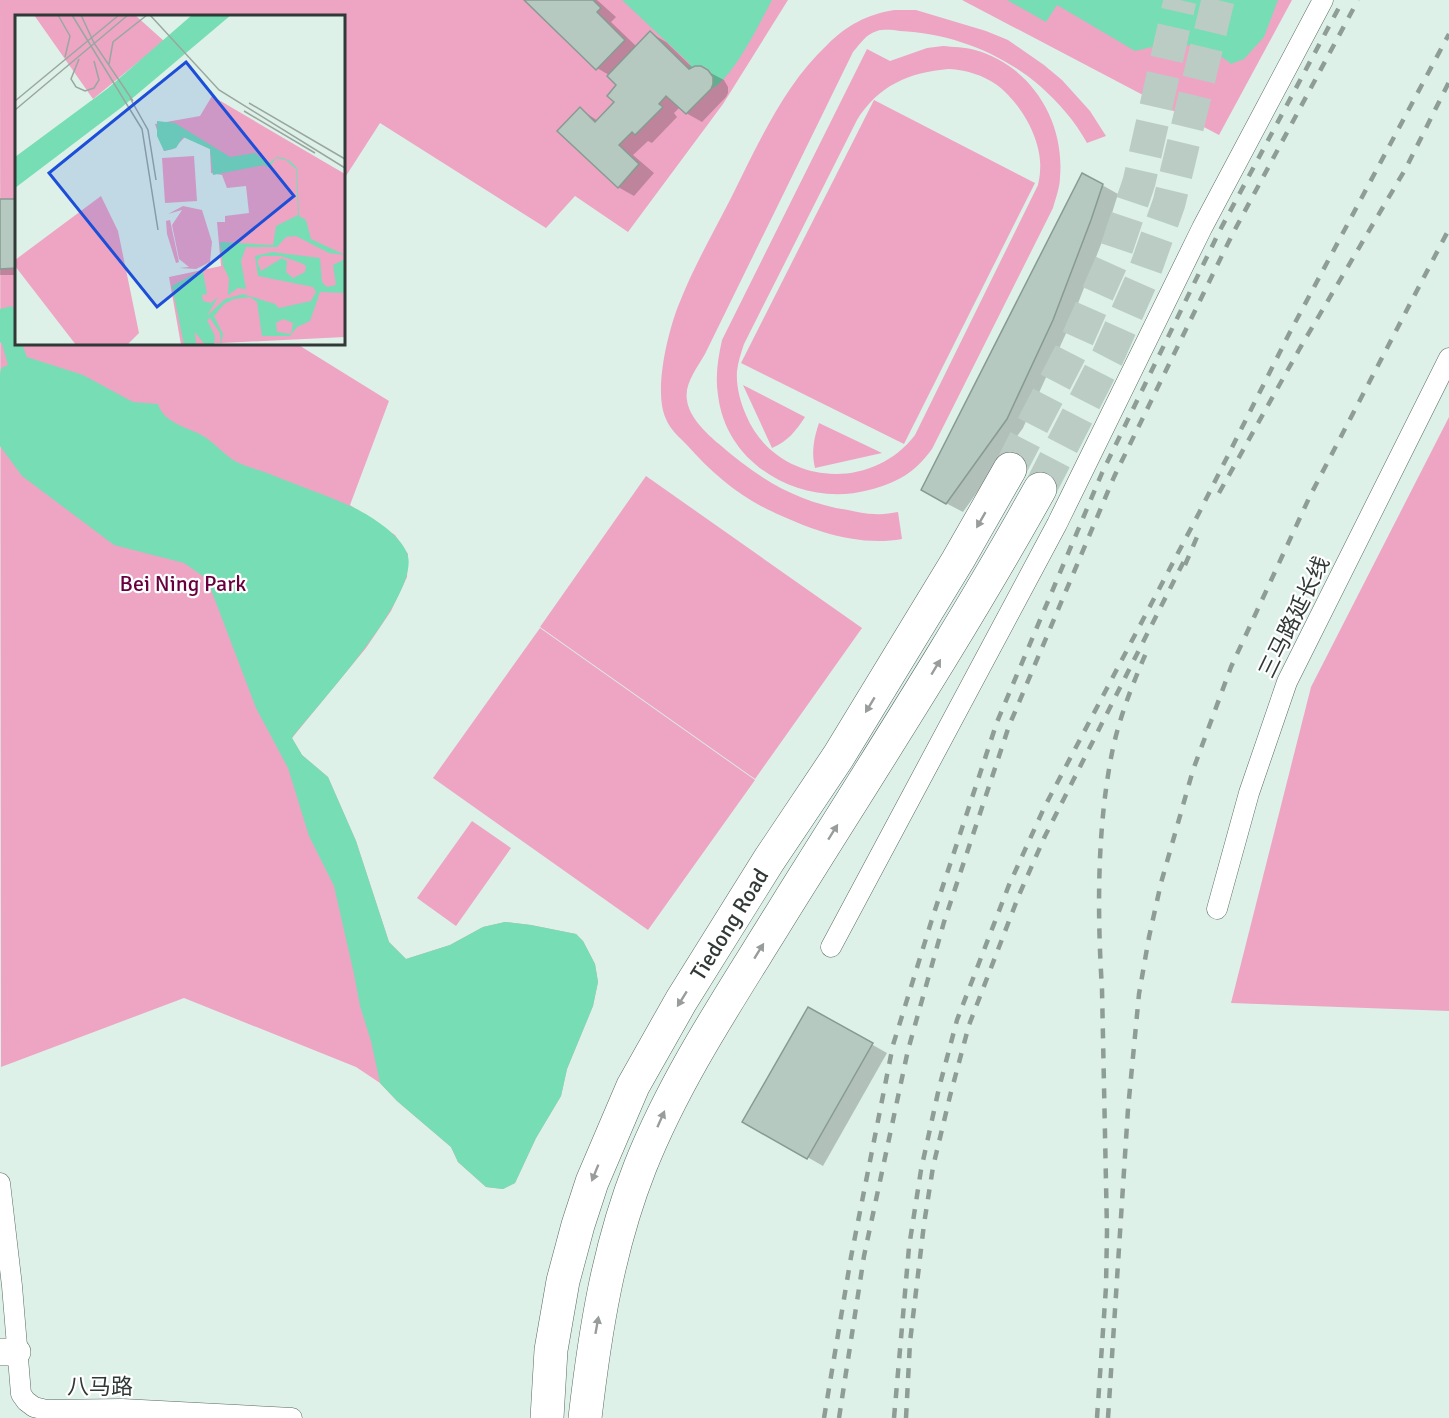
<svg xmlns="http://www.w3.org/2000/svg" width="1449" height="1418" viewBox="0 0 1449 1418" font-family="Signika,'Noto Sans SC',sans-serif">
  <rect width="100%" height="100%" fill="#def1e8"/>
  <!-- green -->
  <g fill="#eda5c3" fill-rule="evenodd">
    <path d="M0,0h788l-65,104 -95,128 -53,-36 -29,32 -166,-105 -36,56v-163h-328v328h281l92,57 -39,104 45,30 13,19 -1,23 -16,34 -25,37 -74,90 10,17 26,22 28,64 33,101 17,17 44,-14 33,-18 22,-5 26,3 45,9 7,7 12,23 3,18 -5,24 -26,63 -6,27 -25,42 -21,45 -12,6 -17,-2 -28,-25 -7,-15 -54,-46 -17,-18 -24,-16 -172,-69 -183,69z"/>
    <path d="M962,0h330l-73,135z"/>
    <path d="M894,10h22l70,21 22,9 36,25 18,15 28,31 16,25 -19,7c-12,-22 -28,-40 -47,-57 -38,-33 -90,-53 -140,-55 -7,-1 -16,-2 -23,0 -11,3 -17,13 -24,21l-148,302c-8,14 -21,30 -18,46 2,17 19,33 32,44 39,34 77,58 129,66 9,2 18,4 27,4 7,1 15,-1 23,-2l4,27c-45,8 -91,-9 -131,-28 -33,-15 -61,-40 -85,-67 -7,-7 -16,-15 -20,-25 -13,-27 2,-88 13,-115 14,-36 34,-71 52,-106 26,-52 53,-113 96,-153 20,-20 39,-30 67,-35z"/>
    <path d="M943,46c10,1 22,1 32,4 55,15 90,70 85,127 0,10 -4,20 -7,31l-121,241c-17,24 -36,34 -63,41 -67,18 -143,-24 -151,-95 -3,-19 0,-37 4,-55l145,-291 23,12 37,-13zM949,69c17,1 34,6 48,16 24,18 46,56 43,86 0,4 -1,9 -2,14l-123,250c-45,59 -140,50 -169,-20 -6,-14 -10,-29 -9,-44 1,-9 4,-18 7,-27l113,-224c21,-34 52,-48 92,-51z"/>
    <path d="M874,100l161,83 -131,261 -163,-81z"/>
    <path d="M743,385l62,32c-9,14 -17,24 -33,31z"/>
    <path d="M1449,417v594l-218,-8 80,-316z"/>
    <path d="M819,423l63,30 -67,15c-4,-16 -1,-30 4,-45z"/>
    <path d="M646,476l216,152 -107,151 -215,-152z"/>
    <path d="M540,628l215,152 -107,150 -215,-152z"/>
    <path d="M472,821l39,27 -55,78 -39,-28z"/>
  </g>
  <!-- water -->
  <g fill="#77ddb4">
    <path d="M622,0h150c-13,24 -38,77 -61,89 3,-8 3,-18 -7,-22 -4,-2 -10,1 -15,2l1,-5z"/>
    <path d="M1007,0h271l-14,37 -20,22 -13,5c-13,-11 -27,-18 -44,-19l-7,8 -20,-1 -8,-5 -17,4 -78,-46 -11,17z"/>
    <path d="M12,306l4,7v31h6l5,13 56,18 50,27 25,2c6,20 31,23 47,33 10,7 18,16 28,23 10,6 23,9 34,13 27,11 54,20 81,32 19,8 51,28 59,48 16,40 -90,152 -115,185l10,17 26,22 28,64 33,101 17,17 44,-14 33,-18 22,-5 26,3 45,9 7,7 12,23 3,18 -5,24 -26,63 -6,27 -25,42 -21,45 -12,6 -17,-2 -28,-25 -7,-15 -54,-46 -17,-18 -9,-42 -11,-35 -6,-32 -20,-88 -25,-50 -21,-68 -32,-60 -49,-129 -23,-16 -70,-18 -92,-69 -22,-30v-72l1,-6 7,-3 -6,-21 -2,-2v-33z"/>
  </g>
  <!-- shadow -->
  <g fill="#0003">
    <path d="M526,0h71l19,17 -5,5 26,25 14,-14 15,9 28,27 13,2 17,9 4,7v6l-2,4 -24,25 -16,-9 -6,-6 -6,6 3,4 -25,26 -4,-2 -15,14 21,18 -20,23 -16,-9 -38,-78 18,12 18,-19 2,-17 -9,-10 -12,-7z"/>
    <path d="M1102,185l16,9 -11,35 -39,100 -45,99 -60,84 -25,-13z"/>
    <path d="M0,200h14l2,2v73h-16z"/>
    <path d="M809,1009l78,44 -64,113 -79,-45z"/>
  </g>
  <!-- building -->
  <g fill="#b6c9c0" stroke="#889b92" stroke-width="1.5">
    <path d="M524,0h69l8,8 -4,4 28,28 -29,30z"/>
    <path d="M650,31l39,38 6,-3h6l7,4 5,7v7l-2,5 -25,25 -20,-18 -7,8 4,3 -28,28 -3,-3 -13,13 20,19 -21,24 -61,-57 23,-24 15,15 19,-20 -7,-6 9,-11 -9,-9z"/>
    <path d="M1082,173l21,11 -12,36 -38,100 -46,99 -61,85 -25,-14z"/>
    <path d="M0,199h15l1,2v67l-16,1z"/>
    <path d="M808,1007l65,36 -66,116 -65,-37z"/>
  </g>
  <g fill="none" stroke-linecap="round" stroke-linejoin="round">
    <!-- highway-tunnel -->
    <g stroke="#bbccc4" stroke-width="33" stroke-dasharray="33 16" stroke-linecap="butt">
      <path d="M1010,469l67,-129 36,-81 26,-77 41,-182"/>
      <path d="M1040,489l68,-133 34,-77 27,-76 49,-203"/>
    </g>
    <defs>
      <g id="street">
        <path d="M1217,909l32,-116 38,-111 162,-324"/>
        <path d="M831,947l226,-423 145,-296 121,-228"/>
        <path d="M0,1183l12,103 9,108 5,7 8,6 12,3 76,-1 170,9"/>
      </g>
      <path id="secondary" d="M0,1352h17"/>
      <g id="highway">
        <path id="s1" d="M547,1418l4,-68 12,-69 15,-56 14,-43 41,-96 48,-85 88,-141 69,-103 120,-197 52,-91"/>
        <path d="M585,1418c10,-86 23,-170 55,-251 37,-93 94,-176 146,-261 86,-138 175,-275 254,-417"/>
      </g>
    </defs>
    <!-- street casing -->
    <use href="#street" stroke="#586961" stroke-width="21"/>
    <!-- secondary casing -->
    <use href="#secondary" stroke="#586961" stroke-width="28"/>
    <!-- highway casing -->
    <use href="#highway" stroke="#586961" stroke-width="34"/>
    <!-- street -->
    <use href="#street" stroke="#fff" stroke-width="20"/>
    <!-- secondary -->
    <use href="#secondary" stroke="#fff" stroke-width="27"/>
    <!-- highway -->
    <use href="#highway" stroke="#fff" stroke-width="33"/>
    <!-- rail -->
    <g stroke="#8f9d97" stroke-width="4.5" stroke-dasharray="10 10" stroke-linecap="butt">
      <path d="M1219,493l81,-145 106,-180 43,-86"/>
      <path d="M1185,565l15,-35"/>
      <path d="M824,1418l27,-161 42,-212 40,-129 64,-194 105,-249 117,-241 124,-232"/>
      <path d="M839,1418l25,-162 44,-206 36,-128 65,-196 105,-249 118,-242 126,-235"/>
      <path d="M894,1418l15,-171 12,-77 18,-82 18,-68 52,-135 35,-77 155,-295 90,-179 160,-300"/>
      <path d="M906,1418l4,-76 14,-118 9,-57 17,-71 19,-71 50,-130 26,-59 141,-279"/>
      <path d="M1097,1418l9,-131 1,-56 -5,-242c-5,-78 -5,-165 11,-241 7,-32 20,-65 33,-95"/>
      <path d="M1108,1418l20,-309 11,-115 10,-57 12,-54 32,-113 38,-103 79,-171 139,-267"/>
    </g>
  </g>
  <!-- one-way arrows -->
  <defs><path id="oneway-solid" d="M-6-.8H1V-3.2L6.5 0L1 3.2V.8H-6Z" transform="scale(1.5)"/></defs>
  <g fill="#989c9a">
    <use href="#oneway-solid" transform="translate(981 520) rotate(120)"/>
    <use href="#oneway-solid" transform="translate(936 667) rotate(-59)"/>
    <use href="#oneway-solid" transform="translate(870 705) rotate(121)"/>
    <use href="#oneway-solid" transform="translate(833 832) rotate(-58)"/>
    <use href="#oneway-solid" transform="translate(759 951) rotate(-58)"/>
    <use href="#oneway-solid" transform="translate(682 999) rotate(122)"/>
    <use href="#oneway-solid" transform="translate(661 1119) rotate(-66)"/>
    <use href="#oneway-solid" transform="translate(595 1173) rotate(112)"/>
    <use href="#oneway-solid" transform="translate(597 1325) rotate(-80)"/>
  </g>
  <g text-anchor="middle" dominant-baseline="central" stroke-width="4.5" stroke-linejoin="round" paint-order="stroke">
    <!-- park labels -->
    <g font-size="22" fill="#69003e" stroke="#fff">
      <text x="183" y="583">Bei Ning Park</text>
    </g>
    <!-- street labels -->
    <g font-size="22" fill="#313936" stroke="#fff">
      <text transform="translate(1294 617) rotate(-64)">三马路延长线</text>
      <text stroke="none"><textPath href="#s1" startOffset="534">Tiedong Road</textPath></text>
      <text x="100" y="1386">八马路</text>
    </g>
  </g>
  <!-- overview -->
  <g transform="translate(15 15)">
    <rect width="330" height="330" fill="#def1e8"/>
    <path d="M19,0h101l29,26 -71,58zM197,81l133,78v163l-164,8 -12,-68 52,-11 -4,-44h8v-6l24,-3 -3,-27 -19,2 -5,-13 -11,-2 -1,-24 -25,-12 -12,12 -9,2 -9,-27 45,-8zM179,141l3,45 -32,2 -3,-45zM86,181l17,35 21,102 -12,12h-51l-61,-79v-6zM168,191l19,4 10,32 -2,20 -14,7 -17,-1 10,-1 -10,-8 -7,-34 10,-15 -14,4zM155,205l9,42 -3,1 -9,-29 -1,-13z" fill="#eda5c3"/>
    <path d="M177,0h39l-109,92 -107,81v-31l92,-68zM142,106l18,2 55,34 25,-4 13,11 9,-7 6,1 7,3 7,7 2,48 7,4 5,19 34,16 -16,-2 -33,-17 -10,1 -9,10h-31l-5,14 5,28 -8,-1 -10,7 1,-17 -6,-12 -3,-24 53,3 3,-19 22,-11 -2,-46 -10,-9 -10,-2 -7,10 -5,-3 -51,10 -3,-26 -27,-12 -7,11 -12,3 -7,-15zM257,237l48,6 2,24 5,5 9,-2 -3,-20 12,-6v34l-25,-1 -10,29 -13,6 -7,9h-28l-5,-34 -7,-5 -16,2 -10,5 -10,12 9,18 -2,11 -1,-12 -10,-15 -3,2 8,16 -1,9h-9l-10,-13 1,13h-12l-12,-59 22,-12 9,-2 4,22 -5,1 1,6 8,2 7,-6 -11,19 18,-17 18,-5 32,10 4,4 32,-7 5,-9 -3,-5 -55,-11 -3,-20zM247,241h19l20,7 5,3 -1,6 -12,6 -7,-6 1,-11 -5,-3 -21,13 -4,-10zM268,304l10,4 -2,11 -14,-2 -1,-9z" fill="#77ddb4" fill-rule="evenodd"/>
    <path fill="none" stroke="#99a7a1" stroke-width="1.5" d="M43,0l12,21 -5,21M57,0l70,114 16,101M66,0l13,28 39,58M135,0l69,75 126,78M64,44l-8,20 5,8 9,4 9,-3 5,-8 -5,-19M94,49l4,-22 34,-27M115,83l18,32 8,50M0,86l104,-86M234,88l96,56M0,95l113,-95M229,96l71,42"/>
    <path fill="#1d4ed8" fill-opacity="0.15" stroke="#1d4ed8" stroke-width="3" d="M171,47l108,134 -137,111 -108,-134z"/>
    <rect width="330" height="330" fill="none" stroke="#313936" stroke-width="3"/>
  </g>
</svg>
